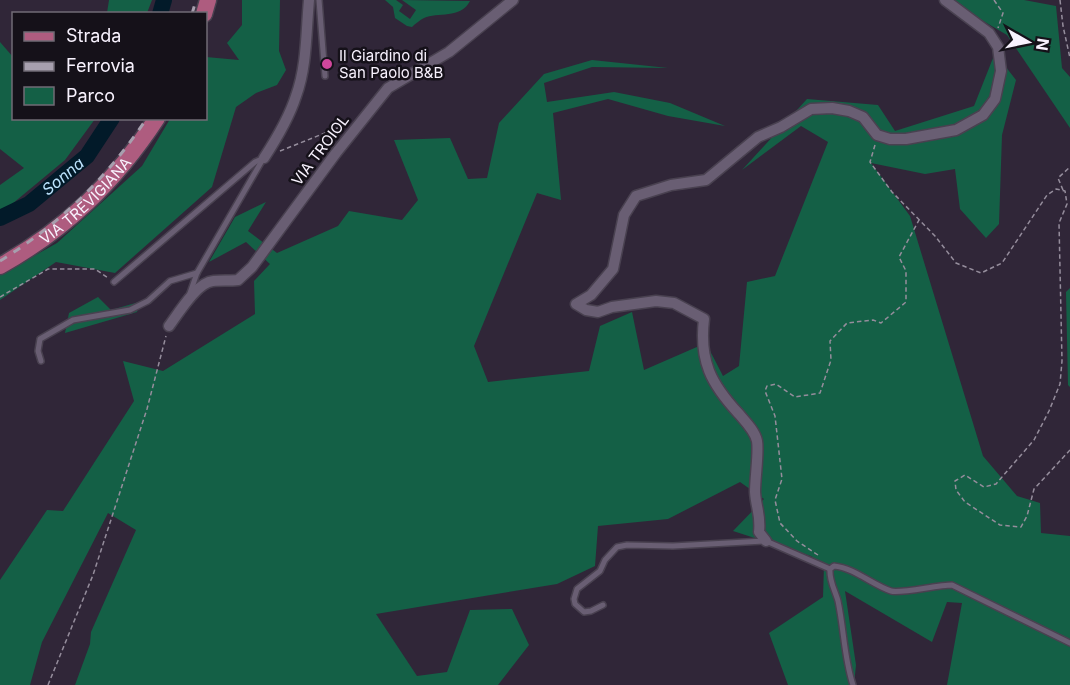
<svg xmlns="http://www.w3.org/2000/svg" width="1070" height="685" viewBox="0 0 1070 685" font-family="Inter,sans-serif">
  <rect width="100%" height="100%" fill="#302638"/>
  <!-- green -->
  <g fill="#146046">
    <path d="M109,0h43l-5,13h-40z"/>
    <path d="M242,0h38l-1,51 7,19 -9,15 -21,8 -20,14 -24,80 -97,86 -59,-11 -56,38v-25l57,-32 85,-77 28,-47 36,-1v-61l33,3 -12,-17 15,-18z"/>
    <path d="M385,0h11l7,5 -4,6 11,8 6,-9 -14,-10 68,1c-9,18 -33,11 -46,17 -4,2 -9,6 -12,9l-5,-1 -12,-8 -2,-11z"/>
    <path d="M954,0h70l32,6 6,62 8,9v51l-63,-93 -34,-20z"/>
    <path d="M0,42l13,15 1,61 81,1 -30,41 -65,54v-29l24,-17 -24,-19z"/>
    <path d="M995,53l21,27 -14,55 -3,89 -13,14 -26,-29 -5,-40 -30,5 -54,-11 39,53 73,240 34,40 23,7 1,30 29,3v149h-123l15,-82 -15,-1 -15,40 -87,-51 11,74 -2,20h-66l-19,-52 54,-36 1,-31 -13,-10 -78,-25 31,-32 -24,-17 -72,37 -70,7 -3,40 -38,18 -181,30 41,62 30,-4 23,-62 42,-1 17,36 -31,40h-423l15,-41 1,-12 45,-102 -28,-17 -66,129 -12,43h-30v-105l47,-70 16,1 71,-110 -11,-40 40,10 92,-57 -1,-33 16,-17 -24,-22 -37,20 26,-45 31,-15 -18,29 29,22 61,-27 11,-15 53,9 16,-20 -24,-60 56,-2 18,41 19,-1 12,-55 45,-49 48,-14 76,8 -76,-1 -48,16 3,19 67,-10 56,11 55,23 -57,-10 -60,-17 -55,14 8,87 -24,-7 -63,153 14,36 101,-11 11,-45 32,-14 12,58 62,-27 17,33 16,-10 8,-84 28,-6 53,-134 -27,-16 -59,44 65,-71 71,6 17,26 79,-25z"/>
    <path d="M1070,288v99l-2,-2 -2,-93z"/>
    <path d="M98,297l13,13 28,-8 -2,10 -72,21 4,-20z"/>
  </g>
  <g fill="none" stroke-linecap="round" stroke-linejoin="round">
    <!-- river -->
    <g stroke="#021a29" stroke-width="16">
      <path d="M160,14l4,-14"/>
      <path id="s1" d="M0,218l29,-14 58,-48 25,-38"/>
    </g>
    <defs>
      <g id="lane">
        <path d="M319,0l6,76"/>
        <path d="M114,282l141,-120 9,-4"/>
        <path d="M190,293l7,-20 66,-114"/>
        <path d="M41,361l-3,-10 2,-12 33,-19 57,-10 18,-9 22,-20 27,-8"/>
        <path d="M603,605l-12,6 -7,1 -9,-8 -1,-5 3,-10 23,-18 5,-11 12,-13 10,-2 46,1 93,-5 64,28"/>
        <path d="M853,685c-9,-27 -9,-56 -15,-84 -3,-11 -9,-20 -8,-32l4,-3c21,2 38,19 57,25 9,3 46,-6 61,-6l118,58"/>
      </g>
      <g id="street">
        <path d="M264,158c13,-20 25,-40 32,-62 11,-30 10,-64 13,-96"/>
        <path d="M169,326c9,-12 28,-44 44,-45 8,-1 16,0 25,-1l14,-13 84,-114 52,-65 61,-36 64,-52"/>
        <path d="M766,541l-7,-9c2,-17 -3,-24 -4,-40 0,-14 4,-40 2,-51 -2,-10 -12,-20 -18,-27 -28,-30 -40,-53 -35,-95l-30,-16 -18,-2 -44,6 -14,5 -12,-2 -10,-6 15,-9 22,-26 11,-54 12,-19 35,-11 35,-5 52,-43 23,-10 30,-18 21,-1 17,3 14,6 14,18 13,4h16l50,-9 27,-15 12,-16 6,-28 -3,-24 -9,-14 -44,-33"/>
      </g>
      <g id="primary">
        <path d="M204,14l4,-14"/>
        <path id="s2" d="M0,266c66,-37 115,-84 157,-148"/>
      </g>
    </defs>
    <!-- lane casing -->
    <use href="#lane" stroke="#494150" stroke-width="8"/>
    <!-- street casing -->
    <use href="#street" stroke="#494150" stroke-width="13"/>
    <!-- primary casing -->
    <use href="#primary" stroke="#494150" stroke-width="19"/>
    <!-- path -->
    <g stroke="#958d9c" stroke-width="1.5" stroke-dasharray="4.5 3" stroke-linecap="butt">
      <path d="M994,0l9,13 -5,15"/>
      <path d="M1060,0l3,26 7,32"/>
      <path d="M875,145l-5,17 22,30 43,44 21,27 25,10 21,-10 45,-68 9,-6 9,2 2,13 -8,19 3,138 -2,23 -11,27 -15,29 -38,44 -12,3 -19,-12 -10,6 1,9 9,12 35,23 21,2 6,-11 7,-27 36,-39"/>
      <path d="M280,151l65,-26"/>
      <path d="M1063,190l-5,-12 12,-11"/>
      <path d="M0,297l48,-28h47l13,9"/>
      <path d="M818,555l-21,-14 -17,-18 -5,-23 7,-21 -7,-63 -10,-25 2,-5 9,-2 19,13 25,-4 11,-33 -1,-19 17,-18 26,-3 8,3 25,-21v-31l-7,-14 20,-37"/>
      <path d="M48,685l45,-110 54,-166 19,-73"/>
    </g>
    <!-- lane -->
    <use href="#lane" stroke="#695e73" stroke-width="5"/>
    <!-- street -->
    <use href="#street" stroke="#695e73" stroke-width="10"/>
    <!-- primary -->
    <use href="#primary" stroke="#ae5c7f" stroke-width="16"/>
    <!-- rail -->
    <g stroke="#a79fae" stroke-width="3" stroke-dasharray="8 8" stroke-linecap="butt">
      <path d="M192,14l4,-14"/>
      <path d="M0,261c60,-37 108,-84 147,-143"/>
    </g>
  </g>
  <!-- markers -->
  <circle fill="#d1479c" stroke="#151119" stroke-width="2" cx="327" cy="64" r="6"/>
  <g text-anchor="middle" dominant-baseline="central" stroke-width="5" stroke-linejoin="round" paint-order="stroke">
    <!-- poi labels -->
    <g font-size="15" fill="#f8f2fe" stroke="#151119" text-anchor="start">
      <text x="339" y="55">Il Giardino di<tspan x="339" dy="17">San Paolo B&amp;B</tspan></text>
    </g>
    <!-- street labels -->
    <g font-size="15" fill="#f8f2fe" stroke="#151119">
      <text transform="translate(320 150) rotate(-53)">VIA TROIOL</text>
      <text stroke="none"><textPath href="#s2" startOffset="108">VIA TREVIGIANA</textPath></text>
    </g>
    <!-- water labels -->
    <g font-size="16" font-style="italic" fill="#bce3fd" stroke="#151119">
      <text stroke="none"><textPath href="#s1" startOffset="76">Sonna</textPath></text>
    </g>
  </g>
  <!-- legend -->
  <rect x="12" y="12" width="195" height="108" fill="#151119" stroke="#706b75" stroke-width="1.5"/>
  <rect x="24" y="32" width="30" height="9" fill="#ae5c7f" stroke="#706b75" stroke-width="1.5"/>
  <text x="66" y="42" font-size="18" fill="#f8f2fe">Strada</text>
  <rect x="24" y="62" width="30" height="9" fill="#a79fae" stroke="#706b75" stroke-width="1.5"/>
  <text x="66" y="72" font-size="18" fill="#f8f2fe">Ferrovia</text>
  <rect x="24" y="87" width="30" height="18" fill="#146046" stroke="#706b75" stroke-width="1.5"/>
  <text x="66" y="102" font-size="18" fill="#f8f2fe">Parco</text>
  <!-- north arrow -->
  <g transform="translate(1028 42) rotate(99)" stroke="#151119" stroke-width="4.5" paint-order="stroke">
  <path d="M0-4.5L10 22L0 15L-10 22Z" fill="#f8f2fe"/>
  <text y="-9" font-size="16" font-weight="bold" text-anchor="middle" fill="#f8f2fe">N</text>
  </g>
</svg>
